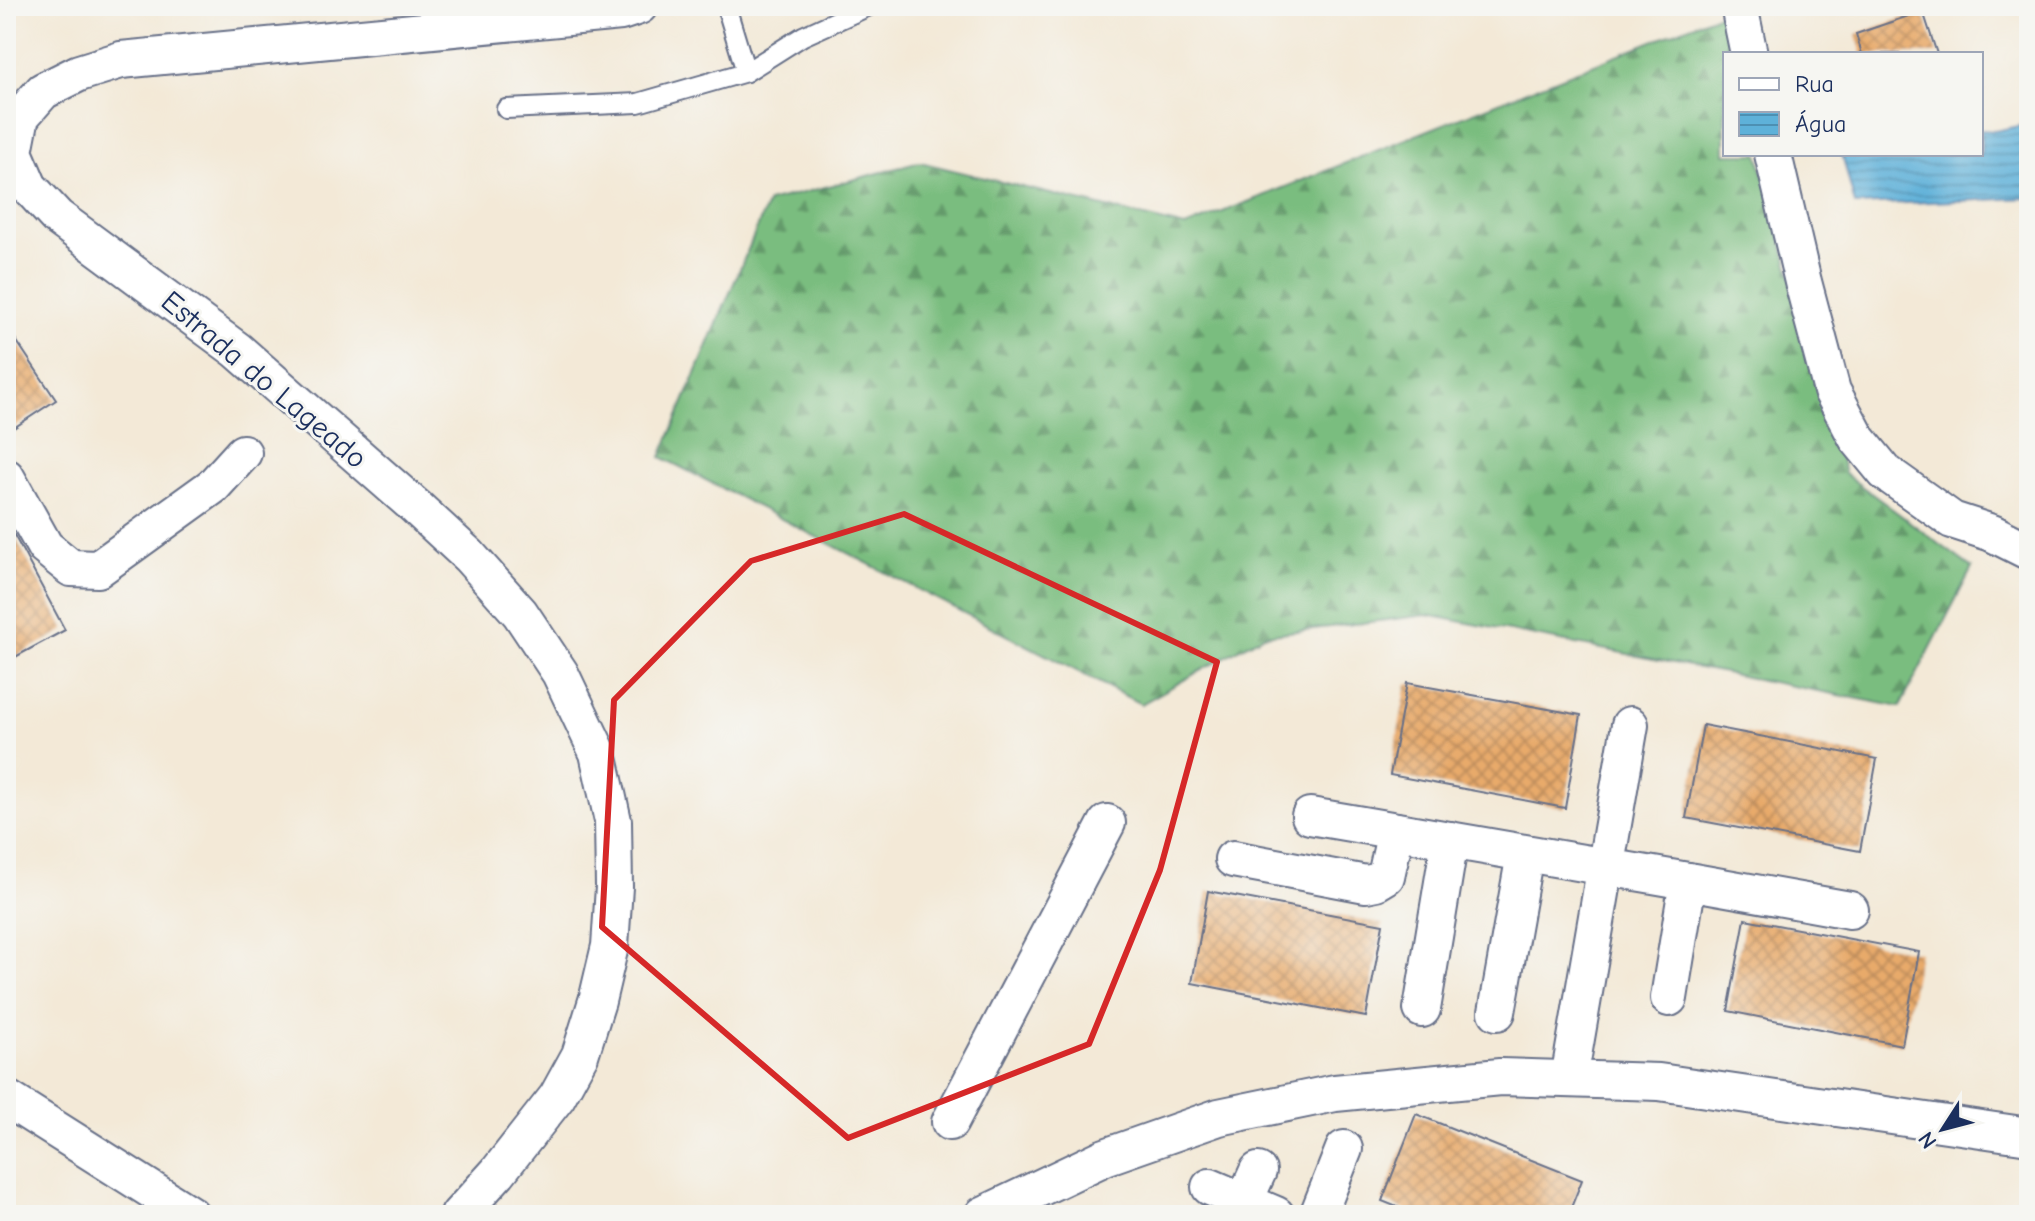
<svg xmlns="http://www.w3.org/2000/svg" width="2035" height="1221" viewBox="0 0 2035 1221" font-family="'Comic Neue',sans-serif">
  <defs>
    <pattern id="forest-firs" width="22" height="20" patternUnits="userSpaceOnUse" patternTransform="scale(2)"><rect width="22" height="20" fill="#7abd7f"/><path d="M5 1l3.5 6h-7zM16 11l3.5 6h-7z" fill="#639a6b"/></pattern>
    <pattern id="water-rules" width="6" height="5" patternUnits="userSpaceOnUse" patternTransform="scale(2)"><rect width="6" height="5" fill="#5eb1d9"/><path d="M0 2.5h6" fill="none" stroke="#4d90b3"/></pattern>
    <pattern id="building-cross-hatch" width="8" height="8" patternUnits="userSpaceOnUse" patternTransform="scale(2)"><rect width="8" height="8" fill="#e8aa6b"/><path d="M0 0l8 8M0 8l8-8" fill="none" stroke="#bb8b5b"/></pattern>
  </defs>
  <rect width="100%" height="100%" fill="#f6f6f2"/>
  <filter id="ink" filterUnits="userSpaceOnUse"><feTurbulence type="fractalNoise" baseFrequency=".0125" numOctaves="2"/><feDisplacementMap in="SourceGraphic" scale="16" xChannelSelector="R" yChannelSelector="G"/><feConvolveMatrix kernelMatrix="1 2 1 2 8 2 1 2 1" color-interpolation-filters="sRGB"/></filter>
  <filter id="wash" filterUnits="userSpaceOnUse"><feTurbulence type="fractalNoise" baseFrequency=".006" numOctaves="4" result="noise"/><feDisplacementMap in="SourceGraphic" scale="32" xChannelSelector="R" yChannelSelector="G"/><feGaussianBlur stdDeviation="1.8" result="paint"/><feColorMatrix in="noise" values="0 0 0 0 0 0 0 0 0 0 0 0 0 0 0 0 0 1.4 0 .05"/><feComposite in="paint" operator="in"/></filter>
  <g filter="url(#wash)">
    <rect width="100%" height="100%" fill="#f3e9d7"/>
    <!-- forest -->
    <path fill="url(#forest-firs)" stroke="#4a766e" stroke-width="2" d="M1720,14l11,40h-6v100h33l87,320 127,94 -72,139 -473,-92 -163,20 -123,69 -480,-247 107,-255 152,-40 265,65z"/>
    <!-- water -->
    <path fill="url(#water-rules)" stroke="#3c709c" stroke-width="2" d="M2029,124v74l-174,7 -13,-51h139v-24l14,1z"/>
    <g id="blocks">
      <!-- building -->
      <g fill="url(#building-cross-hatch)">
        <path d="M1923,11l14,43h-75l-6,-20z"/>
        <path d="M6,325l50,75 -44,29 -6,-10z"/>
        <path d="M6,520l59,110 -59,32z"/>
        <path d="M1407,683l174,32 -16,93 -175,-33z"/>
        <path d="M1703,725l174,34 -17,92 -174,-33z"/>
        <path d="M1208,891l175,33 -17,93 -174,-34z"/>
        <path d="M1745,919l174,33 -17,93 -174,-34z"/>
        <path d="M1416,1114l166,66 -14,35h-151l-35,-14z"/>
      </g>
    </g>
  </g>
  <g filter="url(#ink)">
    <use href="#blocks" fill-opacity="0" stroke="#677088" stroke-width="2"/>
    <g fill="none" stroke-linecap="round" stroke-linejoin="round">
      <defs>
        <g id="service">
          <path d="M726,6l20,66 57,-36 66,-30"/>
          <path d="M506,109l132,-6 108,-31"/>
        </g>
        <g id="minor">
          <path d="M1739,6l10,48"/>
          <path d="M1773,154l30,128 29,109 25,47 28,34 67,48 40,13 34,17 3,-2"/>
          <path d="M6,477l39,70 26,21 27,1 115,-83 30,-33"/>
          <path d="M1310,816l378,65 -19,117"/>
          <path d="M1233,859l133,25 10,-2 10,-6 10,-45"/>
          <path d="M1688,881l162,29"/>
          <path d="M1422,1009l28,-169"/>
          <path d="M1497,1012l28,-158"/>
          <path d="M1569,1079l61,-354"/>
          <path d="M6,1098l185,117"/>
          <path d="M950,1122l157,-299"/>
          <path d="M1210,1187l66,28"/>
          <path d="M1244,1202l14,-31"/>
          <path d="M459,1215l39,-43 59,-75 23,-42 17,-54 13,-55 4,-59 -1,-66 -15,-68 -38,-80 -40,-60 -51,-57 -53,-49 -179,-157 -180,-133 -28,-30 -15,-35 7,-36 22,-25 36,-18 42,-13 500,-48 18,-6"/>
          <path d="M983,1215l122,-58 114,-40 116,-24 165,-16 159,5 370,54"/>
          <path d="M1318,1215l26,-66"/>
        </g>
      </defs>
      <!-- service casing -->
      <use href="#service" stroke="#677088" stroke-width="22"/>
      <!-- minor casing -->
      <use href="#minor" stroke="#677088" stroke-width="40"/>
      <!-- service -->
      <use href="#service" stroke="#fff" stroke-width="18"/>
      <!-- minor -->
      <use href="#minor" stroke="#fff" stroke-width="36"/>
    </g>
  </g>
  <!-- marked area -->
  <path fill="none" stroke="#d62828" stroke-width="6" stroke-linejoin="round" d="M904,514l313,148 -57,208 -71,174 -241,94 -246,-211 12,-227 137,-139z"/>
  <g text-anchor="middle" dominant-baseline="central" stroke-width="6" stroke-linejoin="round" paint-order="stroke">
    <!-- street labels -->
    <g font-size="30" fill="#1b2f5e" stroke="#f6f6f2">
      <text transform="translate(264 380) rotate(40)">Estrada do Lageado</text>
    </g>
  </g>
  <!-- margin -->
  <rect width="2035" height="1221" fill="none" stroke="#f6f6f2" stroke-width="32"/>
  <!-- legend -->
  <rect x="1723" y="52" width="260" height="104" fill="#f6f6f2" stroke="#9ea6b7" stroke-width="2"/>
  <rect x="1739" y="78" width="40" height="12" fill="#ffffff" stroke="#9ea6b7" stroke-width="2"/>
  <text x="1795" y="92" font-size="24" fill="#1b2f5e">Rua</text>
  <rect x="1739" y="112" width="40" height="24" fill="url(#water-rules)" stroke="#9ea6b7" stroke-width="2"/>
  <text x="1795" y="132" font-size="24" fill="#1b2f5e">Água</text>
  <!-- north arrow -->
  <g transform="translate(1943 1129) rotate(234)" stroke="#f6f6f2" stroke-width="6" paint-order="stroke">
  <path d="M0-6L14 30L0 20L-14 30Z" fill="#1b2f5e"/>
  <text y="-12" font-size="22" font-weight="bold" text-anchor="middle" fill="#1b2f5e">N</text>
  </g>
</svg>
